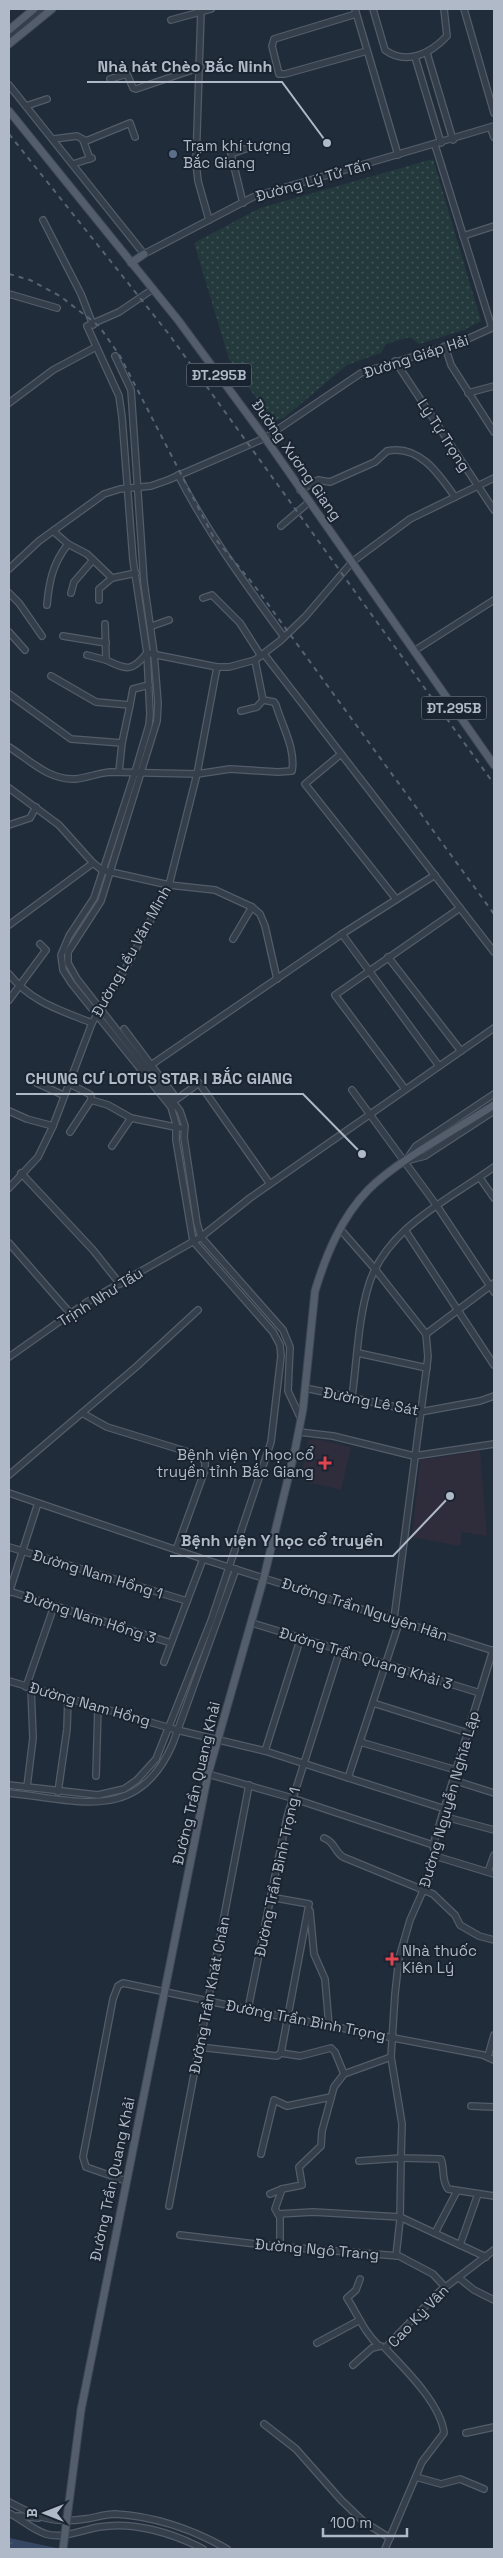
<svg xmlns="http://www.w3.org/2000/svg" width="503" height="2558" viewBox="0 0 503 2558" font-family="'Space Grotesk',sans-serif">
  <defs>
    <pattern id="grass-dots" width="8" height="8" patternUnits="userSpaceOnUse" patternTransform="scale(1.25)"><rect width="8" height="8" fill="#23393c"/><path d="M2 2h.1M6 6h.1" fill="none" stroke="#405457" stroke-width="1.8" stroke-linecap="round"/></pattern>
    <pattern id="water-ripples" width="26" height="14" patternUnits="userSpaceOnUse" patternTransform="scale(1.25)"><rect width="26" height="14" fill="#354762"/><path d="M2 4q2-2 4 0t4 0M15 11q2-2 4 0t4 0" fill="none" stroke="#505f77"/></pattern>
  </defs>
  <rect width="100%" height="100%" fill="#212c3b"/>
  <!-- medical -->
  <g fill="#2f2d3c">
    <path d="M316,1439l35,8 -10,43 -41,-10 8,-40z"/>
    <path d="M480,1451l7,85 -25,-4 -2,14 -48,-9 8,-77z"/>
  </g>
  <!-- grass -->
  <path fill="url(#grass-dots)" d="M433,159l48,162 -17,9 -45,14 -9,-7 -24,7 -5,9 -34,12 -63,53 -12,3 -43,-62 -35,-116 66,-35z"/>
  <!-- water -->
  <path fill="url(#water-ripples)" d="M9,2538l52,11h-52z"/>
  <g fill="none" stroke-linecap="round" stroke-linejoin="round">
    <defs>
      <g id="minor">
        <path d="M355,9l43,146"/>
        <path d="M373,9l12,41c22,16 46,3 62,-14l-3,-27"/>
        <path d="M464,9l30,104"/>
        <path d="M201,11l-5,151 2,19 11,39"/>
        <path d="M356,14l-82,25 -2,7 7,28h6l82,-23"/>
        <path d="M171,20l40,-11"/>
        <path d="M9,36l32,-27"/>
        <path d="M427,53l26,87"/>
        <path d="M415,57l26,86"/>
        <path d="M110,79l17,-5 6,14 3,1 65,-22"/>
        <path d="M9,85l135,169 109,-57 241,-71"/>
        <path d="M26,106l21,-7"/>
        <path d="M491,129l3,8"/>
        <path d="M54,139l23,-3 9,5 44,-18 5,14"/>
        <path d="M83,140l7,19"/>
        <path d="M435,145l57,183"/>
        <path d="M73,164l19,-6"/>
        <path d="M243,203l-12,-49 20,-7"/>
        <path d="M43,220l38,74 12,31"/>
        <path d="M463,236l31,-10"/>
        <path d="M9,294l48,14"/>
        <path d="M445,346l6,19 43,67"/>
        <path d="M115,356l16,34 13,192 10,71 4,50 -1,18 -56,180 -33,51v11l9,16 103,132 5,15 -1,11 13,86 4,14 82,93 7,17 -2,44 13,28"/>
        <path d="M395,361l99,149"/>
        <path d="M468,393l26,-7"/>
        <path d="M9,403l44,-33 43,-23"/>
        <path d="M178,475c30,58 68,110 106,162"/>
        <path d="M300,490l18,-10 12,2 45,-20 12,-11c32,-7 52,23 68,46"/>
        <path d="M281,526l28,-24"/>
        <path d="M53,531l15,13"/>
        <path d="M9,569l30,-28 65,-47 16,-5 31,-3 17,-6 97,-42 96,-65 102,-32 31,-14"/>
        <path d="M9,593l10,10 23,33"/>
        <path d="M71,593l3,-11 19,-22"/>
        <path d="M203,598l9,-3 28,28 21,33"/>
        <path d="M99,600v-11l13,-11 24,-5"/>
        <path d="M47,605c2,-24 6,-42 21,-61l19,10 25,24"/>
        <path d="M105,624l1,36c21,10 26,12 41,-7l70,14h12l26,-7 25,-19 25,-24 47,-55 58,-43 84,-41"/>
        <path d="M152,626l17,-6"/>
        <path d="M9,632l16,18"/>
        <path d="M63,636l43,7"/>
        <path d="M414,651l80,-51"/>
        <path d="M264,654l230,298"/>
        <path d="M87,655l19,5"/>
        <path d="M9,694l62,45 51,4 8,-38 -34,-3 -45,-26"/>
        <path d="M130,705l3,-16 16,-4"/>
        <path d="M241,711l16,-4 6,-7"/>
        <path d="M9,747c21,13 39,33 66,32 12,-1 23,-6 35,-7l87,2 33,-5 48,3 14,-1c4,-22 -10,-45 -16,-66l-2,-3 -11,-2 -8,-40"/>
        <path d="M341,754l-36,30 91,115"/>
        <path d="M119,772l3,-29"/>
        <path d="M9,788l50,37 34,38 9,7 67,15 46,5 37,17 8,7 5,12 12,53"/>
        <path d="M9,825l21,-7 6,-11"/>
        <path d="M435,875l-93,59 97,132"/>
        <path d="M9,925l84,-62"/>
        <path d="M233,939l19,-32"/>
        <path d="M388,957l73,94"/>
        <path d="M9,974c22,28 51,36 83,49"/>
        <path d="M9,1000l37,-50 -6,-6"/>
        <path d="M124,1029l27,36 191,-131"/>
        <path d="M151,1065l26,34 22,-16 71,101"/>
        <path d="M28,1079l35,16"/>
        <path d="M68,1083l23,12v5l17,5 23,13 49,10"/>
        <path d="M405,1089l-70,-94 125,-87"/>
        <path d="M352,1090l85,116 57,86"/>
        <path d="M9,1111l18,8 26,7"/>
        <path d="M70,1132l21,-32"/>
        <path d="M112,1146l19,-28"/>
        <path d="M409,1156l7,-10 78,-52"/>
        <path d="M406,1161l19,-5 69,-45"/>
        <path d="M21,1173l72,77 27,34"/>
        <path d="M480,1178l14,20"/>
        <path d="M9,1188l29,-31 15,-31 39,-103 36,-59 41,-79 28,-111 20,-107"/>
        <path d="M340,1229l35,40 51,65"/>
        <path d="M405,1230l89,135"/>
        <path d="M9,1243l61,70"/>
        <path d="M358,1353l69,15"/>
        <path d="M9,1357l78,-55 114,-65 49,-39 244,-170"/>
        <path d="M305,1388l115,24 60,-11 14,-5"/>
        <path d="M352,1397c5,-36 6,-78 17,-113 18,-57 81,-85 125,-117"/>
        <path d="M82,1413l25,14 94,29 4,6v8l-29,80"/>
        <path d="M299,1432l34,4 81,20 80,-12"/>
        <path d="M9,1475l127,-108 62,-57"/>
        <path d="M9,1493l194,66 291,92"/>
        <path d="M9,1547l178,54"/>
        <path d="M9,1591l162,52"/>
        <path d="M9,1593l29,-90"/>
        <path d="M394,1619l34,-262 -2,-23 68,-51"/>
        <path d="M252,1623l228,70"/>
        <path d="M493,1650l-60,195 2,11 -5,19 -20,45 -11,38 -4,36 -4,63 11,67 -1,34 40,1c4,11 0,20 7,30l46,7"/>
        <path d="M164,1662l39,-103"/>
        <path d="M9,1681l168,49 88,21 180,58"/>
        <path d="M26,1687l28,-81"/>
        <path d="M373,1703l95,30"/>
        <path d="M360,1742l96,28"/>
        <path d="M265,1751l36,-114"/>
        <path d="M208,1774l84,24 141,47"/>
        <path d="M96,1776l2,-69"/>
        <path d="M348,1778l52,-158"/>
        <path d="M453,1780l41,13"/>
        <path d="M9,1785l89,10 26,-6 13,-9 19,-21 55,-138 60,-179 10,-86 -1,-11 -7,-13 -80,-91 -17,-101v-16l-5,-17 -99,-123 -9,-14 -2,-15 8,-19 25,-38 41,-126 14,-47 1,-11 -3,-61 -14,-93 -11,-143 -3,-21 -32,-70 32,-14 34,-23"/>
        <path d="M27,1787l6,-49 -2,-50"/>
        <path d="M58,1792l9,-63 1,-31"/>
        <path d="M9,1793c68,7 130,31 164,-50l63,-174"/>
        <path d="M442,1816l52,14"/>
        <path d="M324,1838c11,4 10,13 19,19l90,37 22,21 5,10 19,11 15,4"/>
        <path d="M435,1856l59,18"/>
        <path d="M488,1872l6,-17"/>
        <path d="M310,1911l4,43 11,25 4,47"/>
        <path d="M248,2009l39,-192 53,-167"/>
        <path d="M199,2047l78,9 4,-3 28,-149 -39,-7"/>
        <path d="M281,2053l19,3 31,-8 4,4 9,22"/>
        <path d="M488,2056l6,-21"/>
        <path d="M471,2106l23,1"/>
        <path d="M261,2154l13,-54 13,6 44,-9"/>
        <path d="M359,2161l42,-3 -1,62 -4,36"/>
        <path d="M126,2181l-40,-14 -3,-10 30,-158 5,-13 5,-3 166,35 194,37 11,5"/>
        <path d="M270,2194l12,-5 20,-4 -3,-18 22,-21 1,-15 12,-44 10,-13 47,-17"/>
        <path d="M169,2206l80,-421"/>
        <path d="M278,2214l35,-2 87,5 86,40"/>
        <path d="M435,2233l22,-42"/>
        <path d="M180,2235l93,11 126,10 34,18 12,13"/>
        <path d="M460,2245l18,-51"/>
        <path d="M280,2247v-30l-5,-8 7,-20"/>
        <path d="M459,2278l15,12 20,10"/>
        <path d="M360,2279l-4,11 -9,8c11,17 17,34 32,48"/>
        <path d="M317,2343l41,-22"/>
        <path d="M353,2365l19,-17 9,-2"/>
        <path d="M264,2424l32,25 45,51 23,22 26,16"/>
        <path d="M466,2433l28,-6"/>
        <path d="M416,2477l25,7 19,-5 24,10"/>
        <path d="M9,2502c28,15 43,22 76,17 9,-1 20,-5 30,-5 38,2 78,15 112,35"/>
        <path d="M9,2513c12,6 24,17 37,21 17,5 36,-4 53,-7 34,-6 74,6 104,22"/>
        <path d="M18,2516l20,2"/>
        <path d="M385,2549l37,-87 22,-29c-3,-29 -40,-65 -59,-85l54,-56 55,-42"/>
      </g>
      <g id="major">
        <path d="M9,30l25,-21"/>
        <path d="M9,44l43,-35"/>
        <path d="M9,111l169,209 87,118 229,327"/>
        <path d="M131,263l13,-9"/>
        <path d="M81,2410l127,-636 56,-197 31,-127 8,-41 12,-118c11,-36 26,-73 53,-101 31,-31 88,-60 126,-85"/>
      </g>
    </defs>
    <!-- minor casing -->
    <use href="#minor" stroke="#535c69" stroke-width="8"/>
    <!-- major casing -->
    <use href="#major" stroke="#3e4754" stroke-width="9"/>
    <!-- minor -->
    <use href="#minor" stroke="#353e4b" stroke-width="5.5"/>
    <!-- major -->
    <use href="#major" stroke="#535d6b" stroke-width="7"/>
    <!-- rail -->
    <g stroke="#576272" stroke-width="2" stroke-dasharray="5 5" stroke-linecap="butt">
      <path d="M9,134l159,199 326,451"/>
      <path d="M9,274l21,6 30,16 39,30 21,30 93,180 41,49 240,329"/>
    </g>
    <defs>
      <path id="major-bridge" d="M63,2549l18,-139"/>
    </defs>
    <!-- major-bridge casing -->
    <use href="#major-bridge" stroke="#3e4754" stroke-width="9" stroke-linecap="butt"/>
    <!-- major-bridge -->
    <use href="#major-bridge" stroke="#535d6b" stroke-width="7"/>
  </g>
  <!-- markers -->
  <circle fill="#5c6f8a" stroke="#1a2330" stroke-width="2" cx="173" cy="154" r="5"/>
  <g fill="#e0444e" stroke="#1a2330" stroke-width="2">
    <path d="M322.5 1455.5h5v5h5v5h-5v5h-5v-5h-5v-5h5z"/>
    <path d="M389.5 1951.5h5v5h5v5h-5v5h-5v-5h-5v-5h5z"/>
  </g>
  <g text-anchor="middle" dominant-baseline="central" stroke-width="4" stroke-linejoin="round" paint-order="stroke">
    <!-- shield labels -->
    <g fill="#1a2330" stroke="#838c9a" stroke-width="1">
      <rect x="186.5" y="363.5" width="65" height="23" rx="4"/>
      <rect x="421.5" y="696.5" width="65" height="23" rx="4"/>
    </g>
    <g font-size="14" font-weight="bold" fill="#b0b9c7">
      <text x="219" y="375">ĐT.295B</text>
      <text x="454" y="708">ĐT.295B</text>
    </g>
    <!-- poi labels -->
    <g font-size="15" fill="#b0b9c7" stroke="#1a2330" text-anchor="start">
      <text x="183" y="145">Trạm khí tượng<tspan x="183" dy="17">Bắc Giang</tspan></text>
      <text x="314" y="1454" text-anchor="end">Bệnh viện Y học cổ<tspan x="314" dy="17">truyền tỉnh Bắc Giang</tspan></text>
      <text x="402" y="1950">Nhà thuốc<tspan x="402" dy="17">Kiên Lý</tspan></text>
    </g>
    <!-- street labels -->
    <g font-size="15" fill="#b0b9c7" stroke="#1a2330">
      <text transform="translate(313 180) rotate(-16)">Đường Lý Tử Tấn</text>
      <text transform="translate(416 356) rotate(-18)">Đường Giáp Hải</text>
      <text transform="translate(444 435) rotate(57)">Lý Tự Trọng</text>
      <text transform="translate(297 460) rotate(55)">Đường Xương Giang</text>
      <text transform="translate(131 951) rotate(-61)">Đường Lều Văn Minh</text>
      <text transform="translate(100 1297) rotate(-32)">Trịnh Như Tấu</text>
      <text transform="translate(371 1401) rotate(11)">Đường Lê Sát</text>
      <text transform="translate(98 1574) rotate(17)">Đường Nam Hồng 1</text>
      <text transform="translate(365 1609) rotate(18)">Đường Trần Nguyên Hãn</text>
      <text transform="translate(90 1617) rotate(18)">Đường Nam Hồng 3</text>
      <text transform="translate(366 1658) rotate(17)">Đường Trần Quang Khải 3</text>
      <text transform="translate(90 1704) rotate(16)">Đường Nam Hồng</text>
      <text transform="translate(196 1783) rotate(-77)">Đường Trần Quang Khải</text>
      <text transform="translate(449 1799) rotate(-74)">Đường Nguyễn Nghĩa Lập</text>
      <text transform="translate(277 1872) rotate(-78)">Đường Trần Bình Trọng 1</text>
      <text transform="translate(209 1995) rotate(-79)">Đường Trần Khát Chân</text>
      <text transform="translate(306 2020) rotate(11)">Đường Trần Bình Trọng</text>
      <text transform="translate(112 2179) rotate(-78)">Đường Trần Quang Khải</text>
      <text transform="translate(317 2249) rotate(5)">Đường Ngô Trang</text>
      <text transform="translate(418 2316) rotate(-46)">Cao Kỳ Vân</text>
    </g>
  </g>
  <!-- callouts -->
  <path fill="none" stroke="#b0b9c7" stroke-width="2" d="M327 143L282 82H87M362 1154L303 1094H16M450 1496L393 1556H170"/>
  <g fill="#b0b9c7" stroke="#1a2330" stroke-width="2">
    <circle cx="327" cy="143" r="5"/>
    <circle cx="362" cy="1154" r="5"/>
    <circle cx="450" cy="1496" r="5"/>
  </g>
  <g font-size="16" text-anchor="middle" font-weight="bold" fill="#b0b9c7" stroke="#1a2330" stroke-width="4" stroke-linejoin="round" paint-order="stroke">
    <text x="185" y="72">Nhà hát Chèo Bắc Ninh</text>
    <text x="159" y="1084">CHUNG CƯ LOTUS STAR I BẮC GIANG</text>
    <text x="282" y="1546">Bệnh viện Y học cổ truyền</text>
  </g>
  <!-- border -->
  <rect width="503" height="2558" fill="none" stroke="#b0b9c7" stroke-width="20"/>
  <!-- north arrow -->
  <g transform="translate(45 2513) rotate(270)" stroke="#1a2330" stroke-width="4" paint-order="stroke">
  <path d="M0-4L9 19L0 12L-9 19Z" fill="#b0b9c7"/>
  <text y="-8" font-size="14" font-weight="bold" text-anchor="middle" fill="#b0b9c7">B</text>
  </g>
  <!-- scale -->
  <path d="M323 2528v8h84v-8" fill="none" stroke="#b0b9c7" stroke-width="2.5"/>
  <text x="330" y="2528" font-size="15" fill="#b0b9c7" stroke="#1a2330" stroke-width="4" paint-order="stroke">100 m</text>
</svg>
